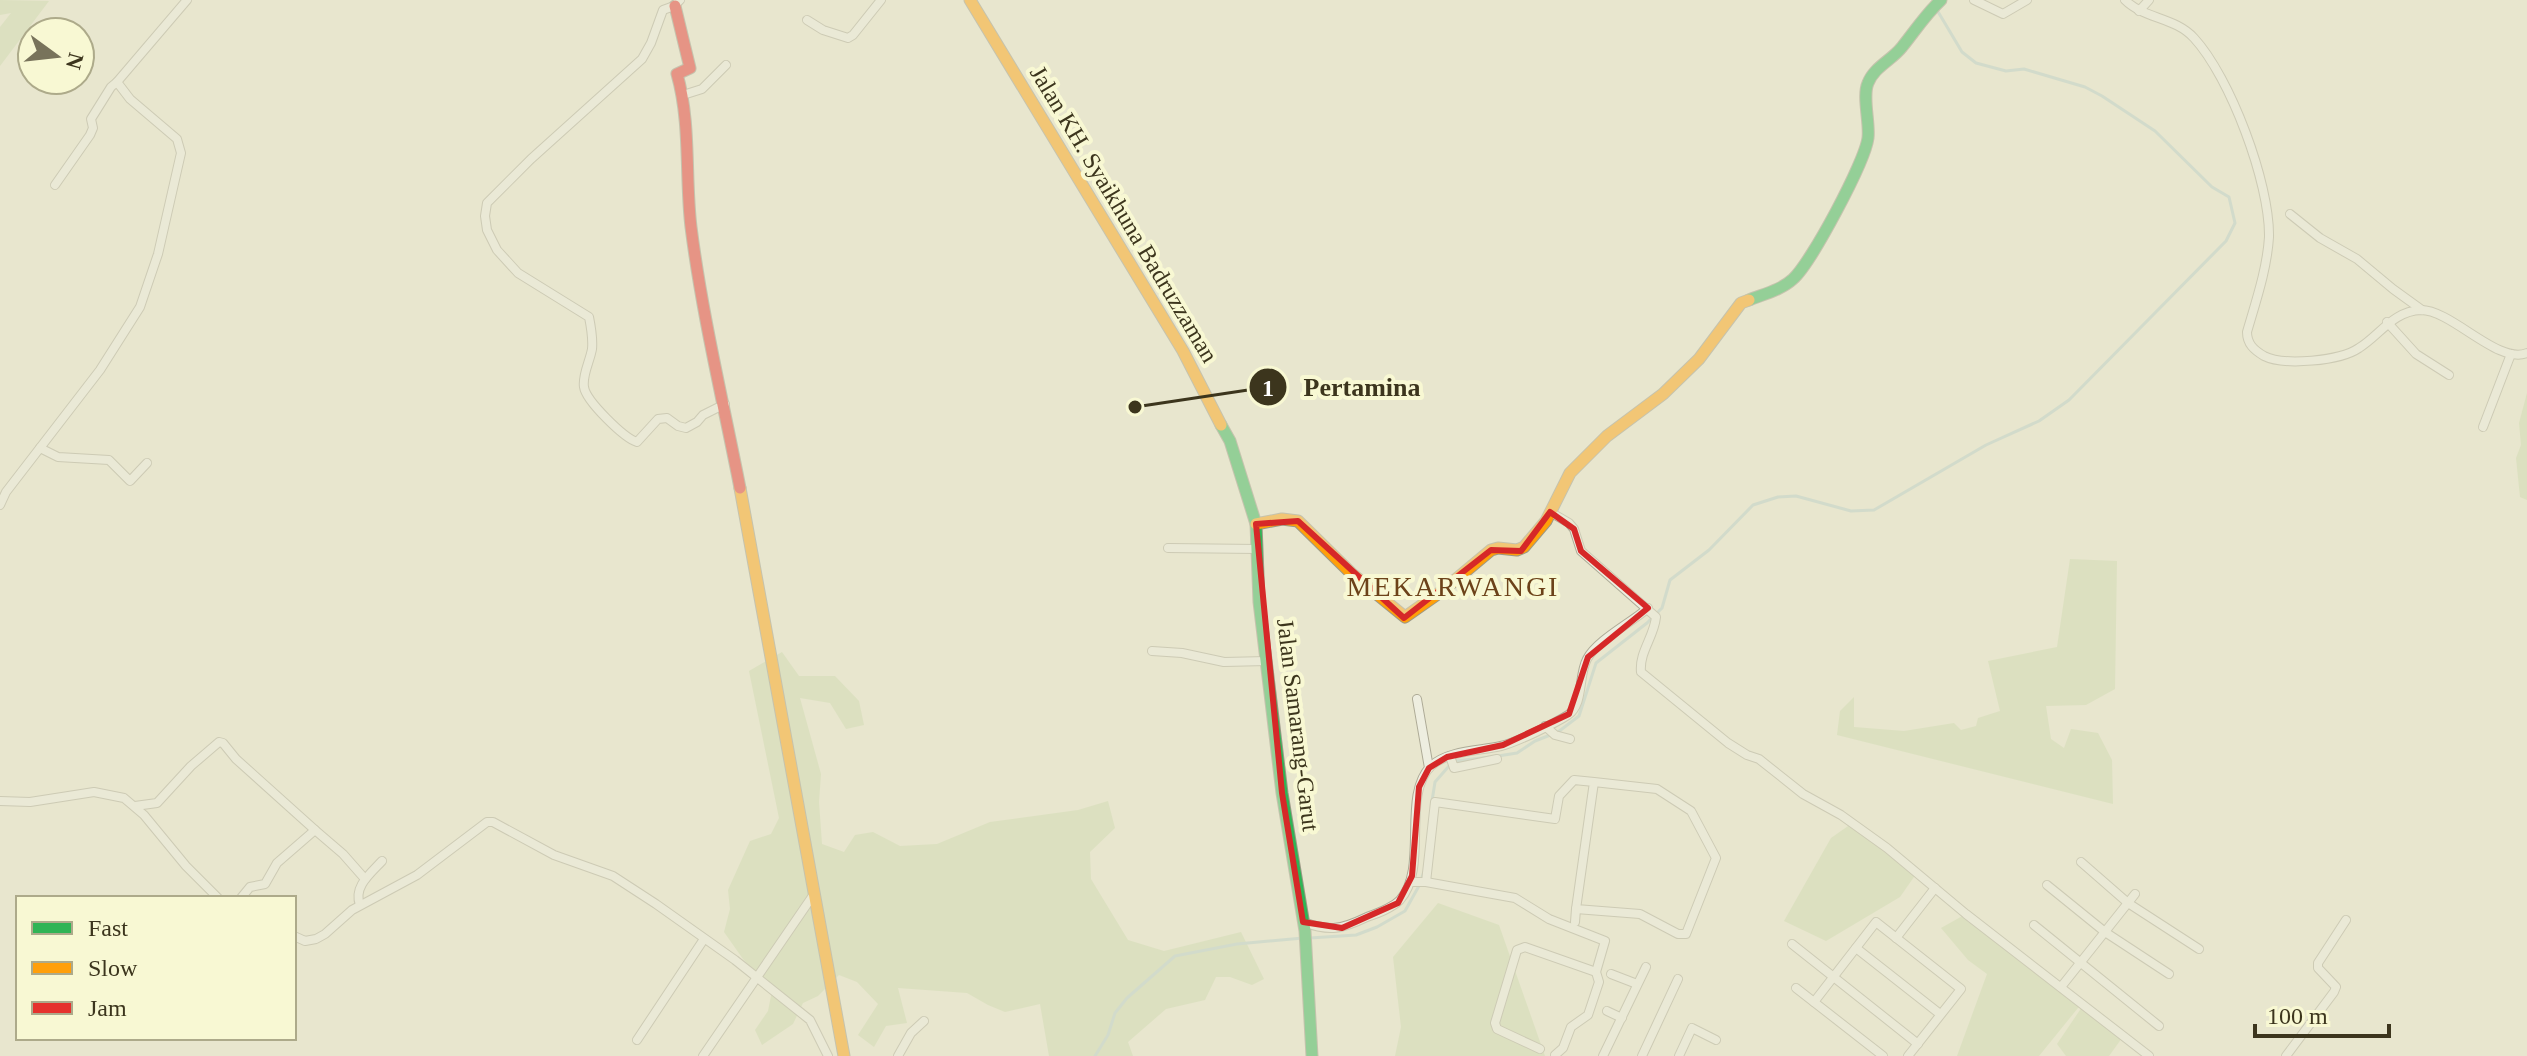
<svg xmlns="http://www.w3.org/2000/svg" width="2527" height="1056" viewBox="0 0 2527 1056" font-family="'Times New Roman',serif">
  <rect width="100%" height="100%" fill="#e8e6ce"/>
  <!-- green -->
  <g fill="#cedaaf">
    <path d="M0,0l49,1 -49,65v-39l11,-14 -11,2z"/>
    <path d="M2527,393v107l-7,-3 -4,-39 5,-13 -2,-22z"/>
    <path d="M2070,559l47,2 -2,128 -29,16 -40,1 5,33 13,9 7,-19 27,4 14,27 1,44 -276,-69 3,-24 14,-14v30l50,4 50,-8 7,7 15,-4 2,-8 22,-7 -12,-50 69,-14z"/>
    <path d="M782,652l17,24h36l24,25 5,24 -18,4 -16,-26 -30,-5 21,76 -2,28 3,42 22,8 11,-17 18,-3 27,14 37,-2 53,-22 88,-12 30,-9 7,27 -25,24 1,27 37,61 36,11 77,-19 23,47 -12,6 -22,-8h-14l-11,23 -39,9 -38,33 5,14h-84l-9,-52 -35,8 -17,-7 -21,-12 -69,-5 9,35 -21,3 -12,21 -16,-12 20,-31 -21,-22 -18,-7 -21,21 -15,7 -10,21 -31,21 -7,-15 13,-19 4,-20 -29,-32 -19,-27 6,-23 -2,-19 22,-49 21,-7 8,-16 -30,-147z"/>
    <path d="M1851,824l65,50 -16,23 -74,44 -42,-20 47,-83z"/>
    <path d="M1438,903l61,22 46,131h-150l6,-29 -8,-70z"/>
    <path d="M1966,914l116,89 -43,53h-82l30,-82 -19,-14 -27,-32z"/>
    <path d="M2082,1007l40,31 -13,18h-43l-9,-12z"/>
  </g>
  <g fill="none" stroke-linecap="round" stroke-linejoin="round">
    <!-- stream -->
    <g stroke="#b9cec7" stroke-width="3">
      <path d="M1498,756l19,-3 18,-12 23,-9 21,-16 17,-53 51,-40 15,-15 8,-28 39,-30 44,-45 25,-8 18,-1 55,15 23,-1 112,-65 53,-24 30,-21 157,-159 9,-18 -6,-26 -17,-10 -57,-56 -53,-35 -17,-9 -61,-18 -18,2 -30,-8 -14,-11 -25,-42"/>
      <path d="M1455,761l36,-4"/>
      <path d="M1432,801l3,-19 14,-16"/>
      <path d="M1310,938l46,-3 21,-8 28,-16 15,-27 4,-13"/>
      <path d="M1095,1056l13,-21 7,-22 12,-15 48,-42 62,-12 66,-6"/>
    </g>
    <defs>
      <g id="street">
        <path d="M680,0l-6,6 -11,4 -12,33 -9,16 -111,100 -44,44 -2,13 2,14 10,20 21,23 71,44c2,10 4,22 3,32 -2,12 -10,26 -8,38 2,14 40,51 53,55l21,-23 9,-1 11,8 8,2 11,-6 6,-7 22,-11"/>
        <path d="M1974,0l29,14 24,-14"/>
        <path d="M2125,0c19,19 50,17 69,38 36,39 76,145 75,199 -2,32 -13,64 -22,95 0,12 7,18 17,24 20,10 76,5 95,-8 21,-13 34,-37 62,-38 31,0 77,55 106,43"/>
        <path d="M2139,11l10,-11"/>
        <path d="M807,20l16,10 25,8 5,-3 28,-35"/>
        <path d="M683,95l19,-6 24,-24"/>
        <path d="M55,185l35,-50 3,-7 -2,-9 20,-32 6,-5"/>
        <path d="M2290,214l30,24 37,21 36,30 29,21"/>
        <path d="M2387,322l29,32 33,21"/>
        <path d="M2483,427l28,-73"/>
        <path d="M40,448l18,9 51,3 21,21 17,-18"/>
        <path d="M0,505l6,-13 94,-122 40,-63 18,-53 23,-101 -4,-14 -47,-40 -13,-17 70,-82"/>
        <path d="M1550,512l19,11 5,6 7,22 75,66c-2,20 -17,35 -15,55l87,71 19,12 12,4 44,35 38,21 46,33 79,66 183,142"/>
        <path d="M1168,548l89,1"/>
        <path d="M1152,651l30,2 42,9 43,-1"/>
        <path d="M1417,699l12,69"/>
        <path d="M1545,726l10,9 15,4"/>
        <path d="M1450,756l4,12 43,-9"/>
        <path d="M0,801l30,1 64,-10 30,6 20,17 42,51 32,32"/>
        <path d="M135,806l22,-3 34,-37 28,-24 4,1 13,16 79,71"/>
        <path d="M2081,862l47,41 71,46"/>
        <path d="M1410,882h16l89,16 34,21 56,22 -9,31 3,10 -11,33 -17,12 -8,21 -8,7"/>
        <path d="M1426,882l9,-80 120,17 4,-23 15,-16 20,2 -18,127 64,5 38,20h8l30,-76 -25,-47 -34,-22 -63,-7"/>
        <path d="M2047,885l58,47 64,42"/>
        <path d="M241,898l9,-11 15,-3 12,-21 38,-33 28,24 22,25"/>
        <path d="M360,905c-7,-18 10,-31 22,-44"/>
        <path d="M1303,922c27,10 39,7 64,-5 11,-4 25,-9 33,-17 29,-32 1,-105 31,-134 18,-16 48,-15 70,-20 16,-4 53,-22 67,-31 16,-11 10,-39 19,-56 10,-19 44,-36 61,-51"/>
        <path d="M1575,922l1,-13"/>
        <path d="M2034,925l125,101"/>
        <path d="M294,936l11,5 11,-2 9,-5 27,-24 65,-35 70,-53h6l61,33 59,21 43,28 79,56 75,60 18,36"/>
        <path d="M1896,938l39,-50"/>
        <path d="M1792,944l126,100"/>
        <path d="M1856,948l84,66"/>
        <path d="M1611,974l26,10"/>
        <path d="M2061,987l74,-93"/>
        <path d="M1796,988l87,68"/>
        <path d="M1814,1002l62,-80 85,67 -53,67"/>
        <path d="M1607,1011l15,7"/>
        <path d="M637,1040l67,-101"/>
        <path d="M1540,1049l-43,-20 -2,-6 22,-73 8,-3 71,25"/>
        <path d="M703,1056l111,-162"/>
        <path d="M898,1056l13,-23 13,-12"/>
        <path d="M1603,1056l43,-89"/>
        <path d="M1642,1056l36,-77"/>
        <path d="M1679,1056l13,-28 24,12"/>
        <path d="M2286,1056l48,-64 2,-5 -18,-19v-5l28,-43"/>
      </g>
      <g id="fast">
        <path d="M1749,300c15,-6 32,-10 44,-21 18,-16 72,-117 75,-141 2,-15 -6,-42 0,-55 6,-16 24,-23 34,-36 13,-16 23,-32 39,-47"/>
        <path d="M1221,425l9,16 26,83 3,78 23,191 23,138 7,125"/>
      </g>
      <g id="slow">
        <path d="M970,0l213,351 38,74"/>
        <path d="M740,488l104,568"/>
        <path d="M1256,524l26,-5 16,2 53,52 54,44 37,-26 49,-41 7,-2 19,2 7,-3 22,-26 24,-48 37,-37 56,-42 36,-35 42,-56 8,-3"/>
      </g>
      <path id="jam" d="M675,6l15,62 -13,6c14,49 8,103 14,153 11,87 32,174 49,261"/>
    </defs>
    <!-- street casing -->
    <use href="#street" stroke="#adaa96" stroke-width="10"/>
    <!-- fast casing -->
    <use href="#fast" stroke="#9c9986" stroke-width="13"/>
    <!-- slow casing -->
    <use href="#slow" stroke="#9c9986" stroke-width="13"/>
    <!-- jam casing -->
    <use href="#jam" stroke="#9c9986" stroke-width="13"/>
    <!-- street -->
    <use href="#street" stroke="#eeeee0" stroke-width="8"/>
    <!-- fast -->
    <use href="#fast" stroke="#30b455" stroke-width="11"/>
    <!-- slow -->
    <use href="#slow" stroke="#ff9f0a" stroke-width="11"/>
    <!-- jam -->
    <use href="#jam" stroke="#e5322d" stroke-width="11"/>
  </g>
  <!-- marked area -->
  <path d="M0 0H2527V1056H0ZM1550,512l24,17 7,22 67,57 -60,49 -19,57 -66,31 -56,12 -18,11 -10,19 -7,89 -14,27 -56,25 -39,-6 -21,-129 -26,-269 42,-3 106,97 87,-68 30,1z" fill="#e8e6ce" fill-opacity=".55" fill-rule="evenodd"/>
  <path fill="none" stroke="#d62828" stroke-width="6" stroke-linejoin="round" d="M1550,512l24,17 7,22 67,57 -60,49 -19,57 -66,31 -56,12 -18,11 -10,19 -7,89 -14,27 -56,25 -39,-6 -21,-129 -26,-269 42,-3 106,97 87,-68 30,1z"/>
  <g text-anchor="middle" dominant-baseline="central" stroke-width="8" stroke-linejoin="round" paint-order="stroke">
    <!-- street labels -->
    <g font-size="24" fill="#3c351d" stroke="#f8f8d3">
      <text transform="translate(1124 214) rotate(59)">Jalan KH. Syaikhuna Badruzzaman</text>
      <text transform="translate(1298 725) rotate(83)">Jalan Samarang-Garut</text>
    </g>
    <!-- quarter labels -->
    <g font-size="28" letter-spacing="2" fill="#6c4219" stroke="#f8f8d3">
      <text x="1453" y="586">MEKARWANGI</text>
    </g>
  </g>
  <!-- callouts -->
  <path fill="none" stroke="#3c351d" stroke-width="3" d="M1135 407L1268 387"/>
  <g fill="#3c351d" stroke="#f8f8d3" stroke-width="3">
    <circle cx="1135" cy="407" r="8"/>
    <circle cx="1268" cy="387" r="20"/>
  </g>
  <g font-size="24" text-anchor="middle" font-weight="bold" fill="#fff">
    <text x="1268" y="396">1</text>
  </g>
  <g font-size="26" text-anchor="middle" font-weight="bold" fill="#3c351d" stroke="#f8f8d3" stroke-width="8" stroke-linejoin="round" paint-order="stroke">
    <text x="1362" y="396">Pertamina</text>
  </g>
  <!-- legend -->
  <rect x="16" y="896" width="280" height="144" fill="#f8f8d3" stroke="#adaa8a" stroke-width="2"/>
  <rect x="32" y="922" width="40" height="12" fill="#30b455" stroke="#adaa8a" stroke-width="2"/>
  <text x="88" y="936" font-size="24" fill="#3c351d">Fast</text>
  <rect x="32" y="962" width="40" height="12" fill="#ff9f0a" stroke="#adaa8a" stroke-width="2"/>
  <text x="88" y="976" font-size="24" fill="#3c351d">Slow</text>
  <rect x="32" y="1002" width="40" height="12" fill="#e5322d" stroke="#adaa8a" stroke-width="2"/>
  <text x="88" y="1016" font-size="24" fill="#3c351d">Jam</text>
  <!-- north arrow -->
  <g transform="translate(56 56) rotate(105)"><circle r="38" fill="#f8f8d3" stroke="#adaa8a" stroke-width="2"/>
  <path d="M0-6L14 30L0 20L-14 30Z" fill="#78735b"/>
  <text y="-12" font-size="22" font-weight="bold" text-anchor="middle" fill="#3c351d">N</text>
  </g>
  <!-- scale -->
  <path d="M2255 1024v12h134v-12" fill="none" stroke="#3c351d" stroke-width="4"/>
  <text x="2267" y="1024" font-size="24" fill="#3c351d" stroke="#f8f8d3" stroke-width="6" paint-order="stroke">100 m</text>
</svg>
